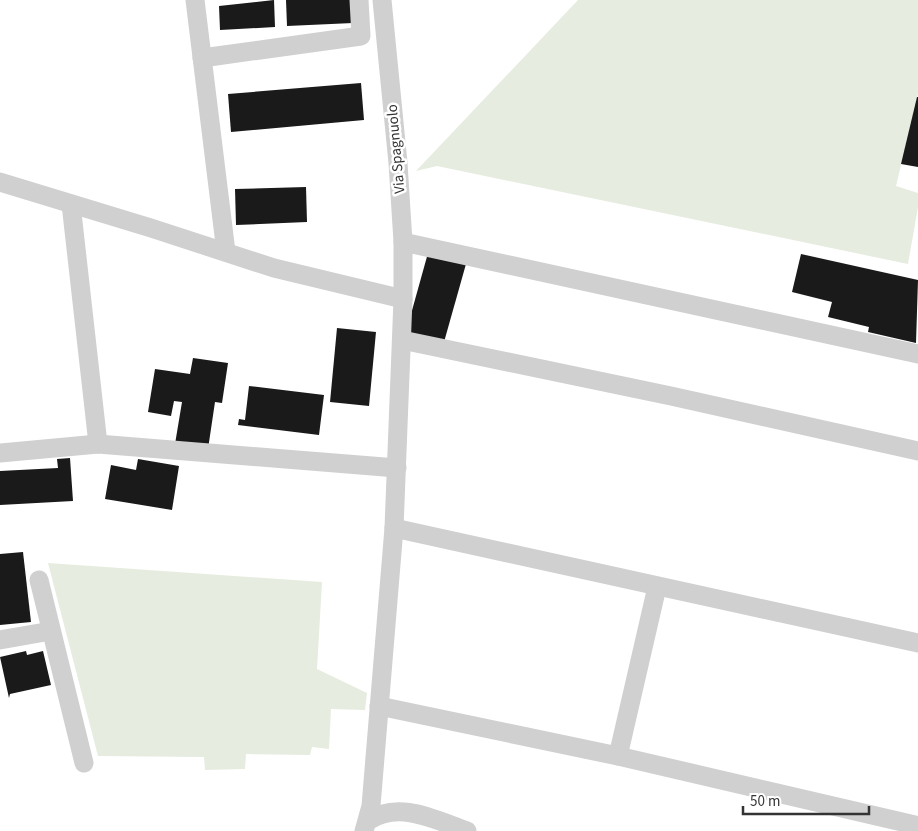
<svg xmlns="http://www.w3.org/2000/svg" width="918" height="831" font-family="'Source Sans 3',sans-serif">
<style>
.green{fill:#e6ecdf}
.building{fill:#1a1a1a}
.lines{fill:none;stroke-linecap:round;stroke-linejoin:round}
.street{stroke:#d0d0d0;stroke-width:19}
.labels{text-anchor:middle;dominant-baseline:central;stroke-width:5;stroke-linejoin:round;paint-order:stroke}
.street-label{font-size:15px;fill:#333;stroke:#fff}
</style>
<rect width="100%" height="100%" fill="#fff"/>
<g class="green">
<path d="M578,0H918V94L896,186L918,193V207L908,264L437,166L416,171Z"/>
<path d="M48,563L322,582L317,669L367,693L365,710L331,709L329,749L312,747L310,755L246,754L245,769L205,770L204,757L98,756Z"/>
</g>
<g class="building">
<path d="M274,0L275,27L220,30L219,6Z"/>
<path d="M286,0H352L353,23L287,26Z"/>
<path d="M361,83L364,120L231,132L228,94Z"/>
<path d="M917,97H918V167L901,164Z"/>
<path d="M306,187L307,222L236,225L235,189Z"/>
<path d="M428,253L466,264L444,342L406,332Z"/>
<path d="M801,254L918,280L916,343L868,332L869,327L828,317L832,302L792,292Z"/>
<path d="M337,328L376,332L369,406L330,402Z"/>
<path d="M193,358L228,363L222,403L215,402L208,449L175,444L182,402L174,401L171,416L148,412L155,369L190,374Z"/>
<path d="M249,386L324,395L319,435L238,425L239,419L245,420Z"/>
<path d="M70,458L73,501L0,505V471L58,468L57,459Z"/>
<path d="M138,459L179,466L172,510L105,499L111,465L136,470Z"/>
<path d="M23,552L31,622L0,625V554Z"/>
<path d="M26,651L27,655L43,651L51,685L10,694L9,698L0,657Z"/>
</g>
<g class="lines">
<g class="street">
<path d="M195,0L226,252"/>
<path d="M202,58L361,36L359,0"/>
<path d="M0,182L151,228L274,268L403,299"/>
<path d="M71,204L98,444"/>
<path d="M403,242L918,354"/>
<path d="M402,340L671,396L918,451"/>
<path d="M0,453L98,444L397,468"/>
<path d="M394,528L918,643"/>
<path d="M39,580L84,763"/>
<path d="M0,640L51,631"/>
<path d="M379,706L618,756L915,825"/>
<path d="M618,756L657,587"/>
<path d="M368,821C399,800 435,820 467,831"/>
<path d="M364,831L371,806L394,528L403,299V242L398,163L382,0"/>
</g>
</g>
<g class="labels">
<g class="street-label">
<text transform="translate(396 149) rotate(-95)">Via Spagnuolo</text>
</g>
</g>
<path d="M743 806v8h126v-8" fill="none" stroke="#333333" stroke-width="2.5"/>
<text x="750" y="806" font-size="15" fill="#333333" stroke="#ffffff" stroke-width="4" paint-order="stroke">50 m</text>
</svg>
